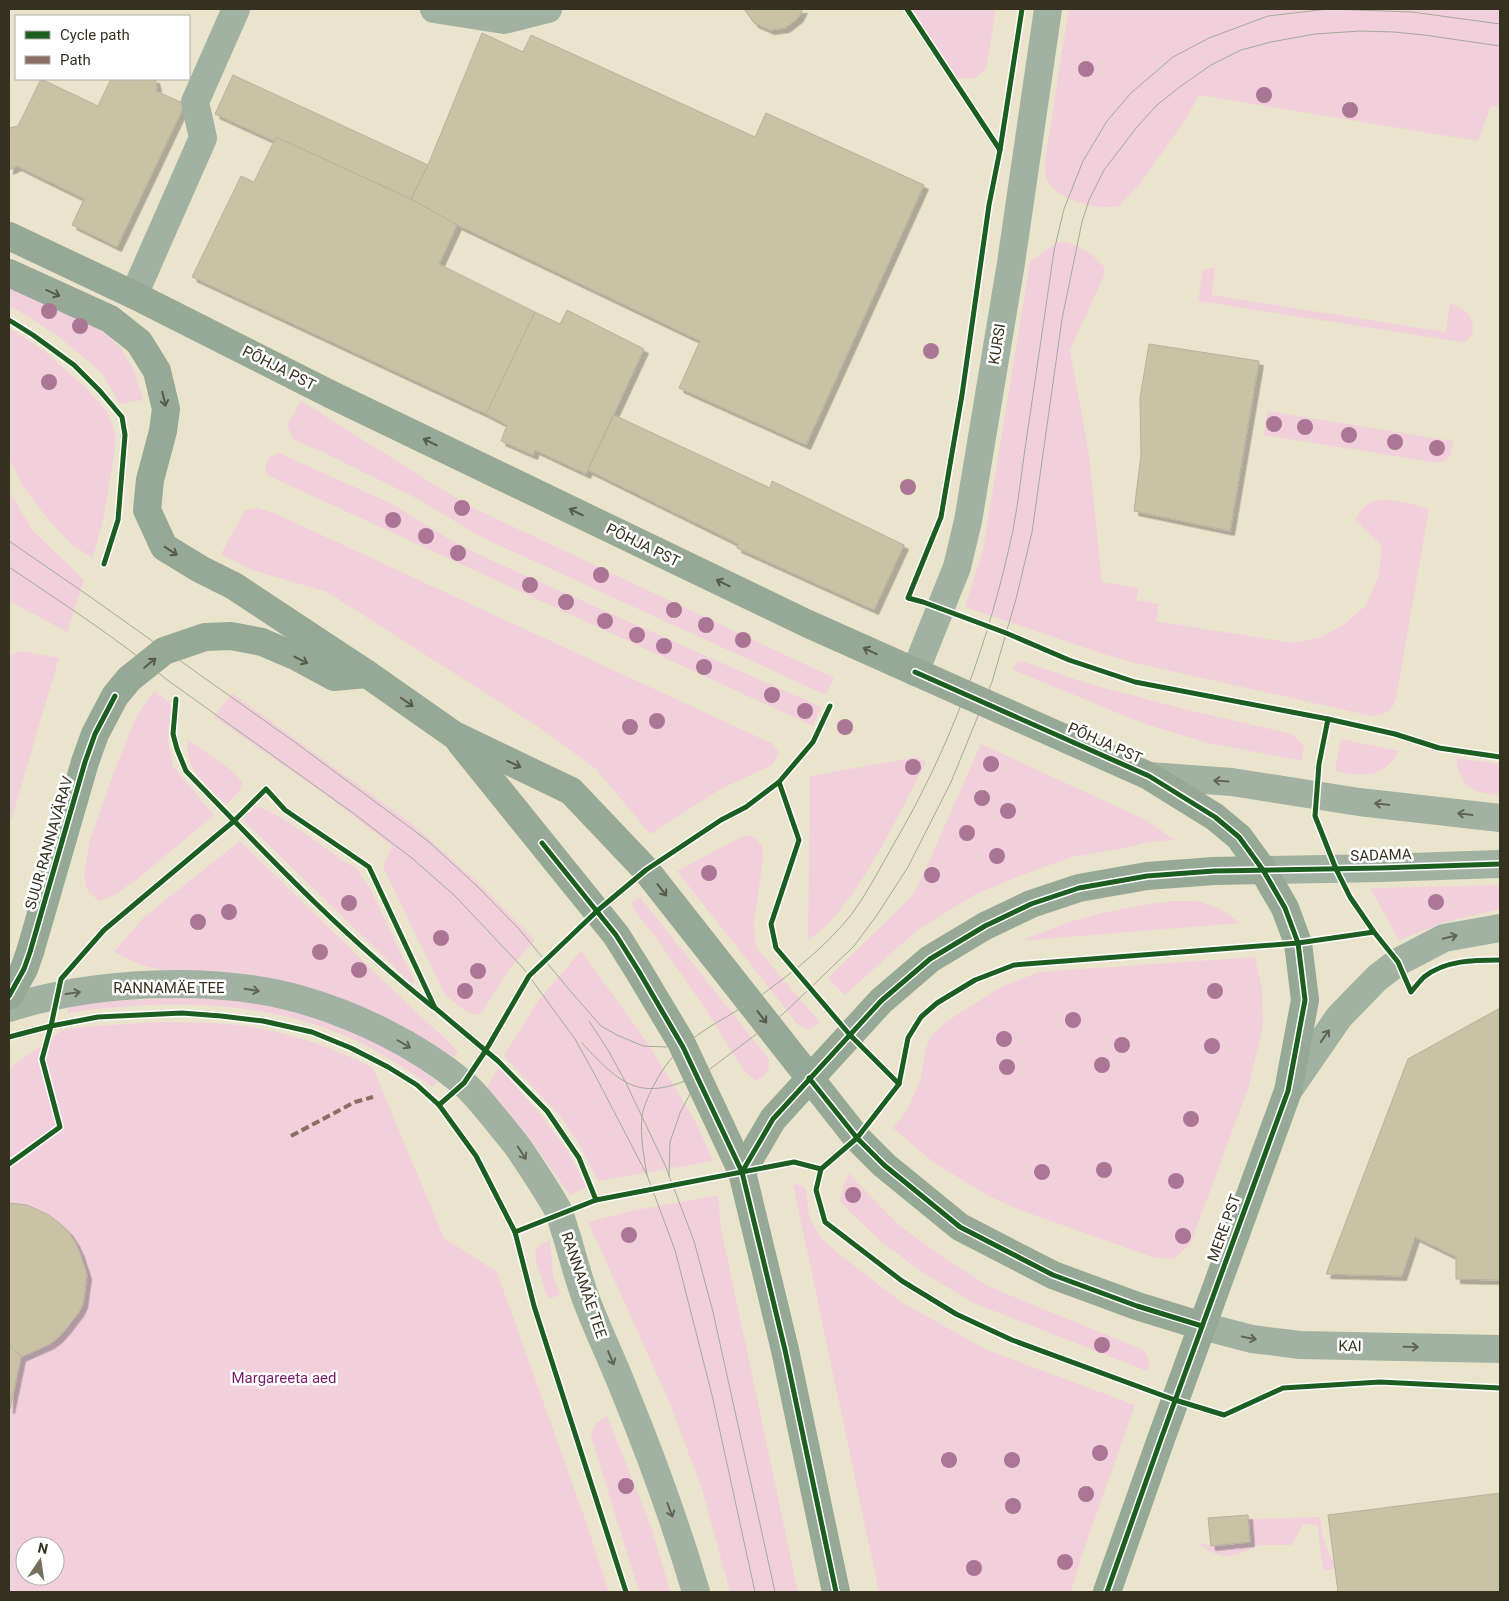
<svg xmlns="http://www.w3.org/2000/svg" width="1509" height="1601" font-family="Roboto,sans-serif">
<style>
.green{fill:#f1d0dc;fill-rule:evenodd}
.building{fill:#cac2a4;stroke:#b7b2a0;filter:url(#shadow)}
.lines{fill:none;stroke-linecap:round;stroke-linejoin:round}
.minor{stroke:#a1b2a2;stroke-width:28}
.major{stroke:#96a896;stroke-width:28}
.tram{stroke:#a4aa9b;stroke-width:1}
.quiet{stroke:#8d6e63;stroke-width:4;stroke-dasharray:8 4;stroke-linecap:butt}
.cycleway-casing{stroke:#fff;stroke-width:8}
.cycleway{stroke:#1b5e20;stroke-width:5}
.tree{fill:#ab7596}
.oneway{stroke:#575b49}
.oneway2{stroke:#606554}
.labels{text-anchor:middle;dominant-baseline:central;stroke-width:5;stroke-linejoin:round;paint-order:stroke}
.street-label{font-size:15px;fill:#353120;stroke:#fff}
.park-label{font-size:15px;fill:#781b6a;stroke:#fff}
</style>
<defs>
<filter id="shadow"><feDropShadow dx="4.5" dy="4.5" stdDeviation="0" flood-color="#0004"/></filter>
</defs>
<rect width="100%" height="100%" fill="#eae4cc"/>
<g class="green">
<path d="M912,9H996L986,69L975,78H957Z"/>
<path d="M1069,9H1500V107L1491,106L1478,141L1199,95L1186,119L1139,185L1119,206C1113,206 1106,208 1100,207C1084,206 1054,196 1047,180C1042,168 1048,143 1050,130C1056,90 1062,49 1069,9Z"/>
<path d="M1065,242C1082,246 1094,255 1105,268L1103,278L1070,350L1089,454L1102,582L1139,588L1136,600L1159,604L1156,621L1293,643L1321,637L1345,624L1366,605L1378,577L1382,546L1355,520C1357,516 1359,512 1362,509C1379,491 1409,504 1429,509L1396,699C1391,713 1386,714 1372,716L1135,663L1103,654L965,607L983,550L1030,262L1056,243Z"/>
<path d="M1215,267L1212,295L1446,332L1450,303C1457,306 1463,309 1468,314C1476,323 1475,341 1461,342L1198,301L1203,270Z"/>
<path d="M9,282L105,332L120,348L134,370L143,400L120,404L102,373L59,337L19,311L9,306Z"/>
<path d="M9,328L44,351L86,388L108,413L116,437L113,462L104,515L93,558L72,545L47,518L22,485L9,458Z"/>
<path d="M301,401L467,505L834,678L826,695L477,535L420,500L325,453L294,440L287,426Z"/>
<path d="M1267,411L1453,441L1451,455L1446,461L1438,463L1264,435Z"/>
<path d="M279,453L392,504L459,545L504,566L821,707L813,726L267,475L265,465L271,456Z"/>
<path d="M9,491L33,531L84,580L67,632L9,601Z"/>
<path d="M258,508L274,513L773,744L779,753L772,765L721,789L650,834L596,769L537,726L327,592L249,569L221,554L245,510Z"/>
<path d="M20,651L59,658L9,827V656Z"/>
<path d="M1021,661L1086,683L1180,708L1292,734L1304,746L1302,761L1208,743L1145,724L1013,670L1017,662Z"/>
<path d="M154,691L171,704L168,741L173,767L214,815L136,880L113,896L99,901L87,890L84,876L90,839L116,767L137,715Z"/>
<path d="M232,693L412,824L474,879L535,940L510,968L483,1011L478,1015L467,1012L445,995L383,867L392,846L323,793L214,717Z"/>
<path d="M187,739L234,772L242,782L241,789L226,805C213,791 192,775 188,755C187,750 188,744 187,739Z"/>
<path d="M1341,739L1399,751C1383,779 1363,777 1335,771Z"/>
<path d="M981,744L1146,820L1175,840L1149,842L1120,849L1072,857L1022,875L976,894L916,931L845,995L828,978L913,895L923,875Z"/>
<path d="M917,757L926,763C896,818 871,877 828,924C822,930 814,935 808,941L810,776Z"/>
<path d="M1456,758L1500,764V795C1472,793 1460,787 1456,758Z"/>
<path d="M256,807C274,808 327,850 345,862L356,868L370,888L414,981L412,984L242,819Z"/>
<path d="M745,835L755,837L762,846L763,860L754,924L756,947L820,1023L809,1029L799,1026L677,871Z"/>
<path d="M240,841L394,991L458,1051L454,1057C392,1018 331,988 259,976C222,969 182,976 145,966C135,963 124,957 114,952L144,917Z"/>
<path d="M1500,885V909L1445,922L1399,940L1370,888Z"/>
<path d="M640,897L768,1058L769,1070L764,1076L756,1081L744,1071L706,1010L659,942L635,911L631,903Z"/>
<path d="M1171,901H1197L1219,908L1240,923L1020,941C1043,932 1066,922 1090,916C1116,909 1144,905 1171,901Z"/>
<path d="M581,951L647,1042L697,1124L713,1161L598,1181L578,1142L560,1116L504,1056L538,1001Z"/>
<path d="M1255,957L1262,989L1263,1025L1249,1086L1190,1245L1173,1259L1155,1258L1020,1210L990,1197L933,1162L893,1128L909,1107L921,1078L925,1051L931,1036L946,1022L999,988L1038,972Z"/>
<path d="M186,997C209,999 232,999 255,1003C321,1014 384,1041 438,1082L432,1086C401,1066 371,1045 336,1032C251,999 157,1000 67,1013L69,1006L95,1002Z"/>
<path d="M155,1022C182,1022 208,1022 235,1025C282,1030 331,1046 373,1068L444,1238L497,1272L584,1516L609,1592H9V1413L21,1357C44,1349 55,1343 70,1324C75,1318 80,1312 83,1305C89,1290 88,1274 83,1260C71,1226 45,1205 9,1203V1074L11,1067L63,1030L83,1027ZM25,1546H55V1576H25Z"/>
<path d="M499,1066L542,1117L567,1150L587,1187L570,1195L525,1132L487,1087Z"/>
<path d="M848,1173L900,1226L943,1257L990,1287L1141,1349C1149,1355 1151,1362 1147,1371L976,1304L928,1276L881,1242L839,1201Z"/>
<path d="M793,1184L803,1186L806,1190L809,1216L820,1237L838,1253L901,1302L987,1350L1135,1405L1081,1558L1071,1592H879Z"/>
<path d="M718,1195L721,1228L798,1592H730L702,1489L668,1399L588,1222L631,1211Z"/>
<path d="M550,1240L553,1275L560,1295L548,1299L535,1257C535,1247 541,1244 550,1240Z"/>
<path d="M607,1416L652,1529L670,1592H639L591,1436L596,1423Z"/>
<path d="M1320,1517C1322,1536 1326,1552 1338,1568L1324,1571C1320,1556 1320,1540 1317,1525L1303,1524L1292,1545H1260L1236,1555L1223,1556L1208,1551L1196,1542L1211,1546L1250,1542L1248,1519Z"/>
</g>
<g class="building">
<path d="M744,9H803L798,18L785,28L770,30L754,23Z"/>
<path d="M482,33L523,52L531,35L755,137L766,113L924,185L806,445L679,388L700,341L457,225L411,199L428,165Z"/>
<path d="M233,75L428,165L411,199L276,137L274,141L215,114Z"/>
<path d="M41,79L98,106L111,79H123L127,80L128,79H155L157,87L156,91L185,104L117,247L72,225L84,199L17,166L9,170V128L18,126Z"/>
<path d="M276,137L411,199L457,225L439,264L535,312L486,414L192,277L241,176L254,182Z"/>
<path d="M567,310L644,349L586,474L535,450L533,455L501,441L507,425L486,414L535,312L560,324Z"/>
<path d="M1149,344L1259,361L1230,531L1134,511L1141,455L1140,398Z"/>
<path d="M614,415L770,488L772,481L904,545L874,610L737,548L738,544L588,470Z"/>
<path d="M1500,1008V1280L1456,1279V1257L1415,1237L1402,1276L1326,1274L1408,1059Z"/>
<path d="M9,1203L27,1205L49,1215L58,1222L68,1231L75,1242L80,1253L87,1275L83,1304L79,1312L66,1329L58,1338L50,1344L21,1357L9,1344Z"/>
<path d="M9,1344L21,1357L10,1409H9Z"/>
<path d="M1500,1493V1592H1338L1328,1515Z"/>
<path d="M1248,1515L1250,1542L1211,1546L1208,1518Z"/>
</g>
<g class="lines">
<g class="minor">
<path d="M434,9L504,20L548,9"/>
<path d="M134,295L203,138L195,102L236,9"/>
<path d="M915,672L957,567L968,521L1011,263L1048,9"/>
<path d="M1149,776L1232,782L1359,802L1500,818"/>
<path d="M1263,870L1380,868L1500,864"/>
<path d="M9,1008C94,981 213,975 299,999C356,1015 417,1045 462,1082C475,1093 486,1108 497,1121C505,1131 513,1140 520,1150C532,1168 549,1193 559,1212C562,1220 564,1229 567,1237C574,1261 580,1285 589,1307C600,1335 613,1362 624,1390C651,1456 676,1524 696,1592"/>
<path d="M1288,1091L1339,1017L1377,978L1398,962L1444,938L1500,928"/>
<path d="M1202,1326L1252,1339L1300,1345L1500,1349"/>
</g>
<g class="major">
<path d="M9,236L134,295L332,395L806,623L1149,776L1215,817L1239,837L1263,870L1285,908L1298,943L1305,1000L1288,1091L1161,1439L1107,1592"/>
<path d="M9,273L110,319L139,342L157,371L166,409L163,431L150,480L147,510L164,547L200,569L234,586L367,674L454,735L571,791L646,870L857,1138L884,1165L960,1227L1053,1275L1137,1306L1202,1326"/>
<path d="M460,742L616,935L638,970L681,1042L742,1172L785,1350L836,1592"/>
<path d="M9,996L24,969L30,952L85,762L95,734L115,696L129,679L164,651L205,637L231,636L262,642L297,657L334,677L367,674"/>
<path d="M742,1172L773,1119L881,1001L930,959L985,926L1031,904L1079,888L1147,876L1214,871L1263,870"/>
</g>
<g class="tram">
<path d="M9,541L89,596L296,743L428,841L478,887L519,929L572,993L601,1026L617,1035L643,1046L666,1047L688,1039"/>
<path d="M9,567C62,603 117,638 166,679L353,813L413,859L455,896L523,968L575,1039L595,1075L647,1175L675,1250L712,1395L755,1592"/>
<path d="M589,1021L608,1050L626,1083L665,1165L694,1241L713,1312L775,1592"/>
<path d="M582,1043C626,1091 644,1102 705,1072"/>
<path d="M647,1175C644,1157 640,1136 642,1117C643,1107 648,1097 653,1087C678,1035 721,1024 764,993C796,970 827,945 851,915C868,892 881,866 895,842C951,746 990,639 1013,530C1019,499 1022,467 1027,435C1036,374 1045,313 1054,251L1064,209L1083,161L1107,121L1131,93L1173,57L1209,38L1268,16L1328,9L1412,12L1500,24"/>
<path d="M669,1176L670,1142L680,1113L693,1088L710,1069L783,1014L854,946L877,915L908,867L951,782L992,682L1016,599L1032,532L1062,319L1082,222L1089,200L1104,170L1137,127L1157,105L1181,86L1211,65L1241,50L1271,42L1315,34L1361,31L1394,32L1424,35L1500,46"/>
</g>
<path class="quiet" d="M291,1136L355,1102L373,1097"/>
<defs>
<g id="cycleway">
<path d="M907,9L1000,150"/>
<path d="M1022,9L1000,150L989,205L962,395L941,517L908,598L923,602L1006,633L1069,660L1135,682L1328,719L1395,734L1439,748L1500,757"/>
<path d="M9,320L33,335L74,365L100,391L122,417L125,435L118,520L104,564"/>
<path d="M915,672L1149,776L1215,817L1239,837L1263,870L1285,908L1298,943L1305,1000L1288,1091L1161,1439L1107,1592"/>
<path d="M176,699L173,734L177,749L186,771C266,854 342,935 433,1007"/>
<path d="M1328,719L1319,764L1315,816L1336,869L1350,897L1374,932L1398,962L1411,992C1415,987 1420,981 1424,977C1445,960 1475,960 1500,960"/>
<path d="M779,782L799,840L771,924L776,948L850,1035L899,1084"/>
<path d="M542,843L616,935L638,970L683,1047L742,1172L785,1350L836,1592"/>
<path d="M1374,932L1298,943L1014,965L975,980L937,1003L921,1017L908,1038L899,1084L857,1138L821,1169L816,1190L825,1222L902,1281L956,1314L1012,1340L1175,1400L1224,1415L1283,1388L1380,1382L1500,1388"/>
<path d="M9,996L24,969L30,952L85,762L95,734L115,696"/>
<path d="M9,1037L51,1026L98,1017L182,1013L221,1016L263,1021L312,1032L351,1048L388,1067L417,1085L439,1105L476,1156L515,1232L534,1306L626,1592"/>
<path d="M809,1078L857,1138L884,1165L960,1227L1053,1275L1137,1306L1202,1326"/>
<path d="M439,1105L464,1083L486,1050L529,976L597,911L646,870L721,820L746,807L779,782L813,742L830,706"/>
<path d="M9,1164L60,1127L42,1059L51,1026L61,979L104,930L234,821L266,789L285,810L369,867L435,1008L498,1061L547,1111L579,1158L596,1200"/>
<path d="M742,1172L773,1119L881,1001L930,959L985,926L1031,904L1079,888L1147,876L1214,871L1380,868L1500,864"/>
<path d="M515,1232L596,1200L794,1162L821,1169"/>
</g>
</defs>
<use href="#cycleway" class="cycleway-casing"/>
<use href="#cycleway" class="cycleway"/>
</g>
<g class="tree">
<circle cx="1086" cy="69" r="8"/>
<circle cx="1264" cy="95" r="8"/>
<circle cx="1350" cy="110" r="8"/>
<circle cx="49" cy="311" r="8"/>
<circle cx="80" cy="326" r="8"/>
<circle cx="931" cy="351" r="8"/>
<circle cx="49" cy="382" r="8"/>
<circle cx="1274" cy="424" r="8"/>
<circle cx="1305" cy="427" r="8"/>
<circle cx="1349" cy="435" r="8"/>
<circle cx="1395" cy="442" r="8"/>
<circle cx="1437" cy="448" r="8"/>
<circle cx="908" cy="487" r="8"/>
<circle cx="462" cy="508" r="8"/>
<circle cx="393" cy="520" r="8"/>
<circle cx="426" cy="536" r="8"/>
<circle cx="458" cy="553" r="8"/>
<circle cx="601" cy="575" r="8"/>
<circle cx="530" cy="585" r="8"/>
<circle cx="566" cy="602" r="8"/>
<circle cx="674" cy="610" r="8"/>
<circle cx="605" cy="621" r="8"/>
<circle cx="706" cy="625" r="8"/>
<circle cx="637" cy="635" r="8"/>
<circle cx="743" cy="640" r="8"/>
<circle cx="664" cy="646" r="8"/>
<circle cx="704" cy="667" r="8"/>
<circle cx="772" cy="695" r="8"/>
<circle cx="805" cy="711" r="8"/>
<circle cx="657" cy="721" r="8"/>
<circle cx="630" cy="727" r="8"/>
<circle cx="845" cy="727" r="8"/>
<circle cx="991" cy="764" r="8"/>
<circle cx="913" cy="767" r="8"/>
<circle cx="982" cy="798" r="8"/>
<circle cx="1008" cy="811" r="8"/>
<circle cx="967" cy="833" r="8"/>
<circle cx="997" cy="856" r="8"/>
<circle cx="709" cy="873" r="8"/>
<circle cx="932" cy="875" r="8"/>
<circle cx="1436" cy="902" r="8"/>
<circle cx="349" cy="903" r="8"/>
<circle cx="229" cy="912" r="8"/>
<circle cx="198" cy="922" r="8"/>
<circle cx="441" cy="938" r="8"/>
<circle cx="320" cy="952" r="8"/>
<circle cx="359" cy="970" r="8"/>
<circle cx="478" cy="971" r="8"/>
<circle cx="465" cy="991" r="8"/>
<circle cx="1215" cy="991" r="8"/>
<circle cx="1073" cy="1020" r="8"/>
<circle cx="1004" cy="1039" r="8"/>
<circle cx="1122" cy="1045" r="8"/>
<circle cx="1212" cy="1046" r="8"/>
<circle cx="1102" cy="1065" r="8"/>
<circle cx="1007" cy="1067" r="8"/>
<circle cx="1191" cy="1119" r="8"/>
<circle cx="1104" cy="1170" r="8"/>
<circle cx="1042" cy="1172" r="8"/>
<circle cx="1176" cy="1181" r="8"/>
<circle cx="853" cy="1195" r="8"/>
<circle cx="629" cy="1235" r="8"/>
<circle cx="1183" cy="1236" r="8"/>
<circle cx="1102" cy="1345" r="8"/>
<circle cx="1100" cy="1453" r="8"/>
<circle cx="949" cy="1460" r="8"/>
<circle cx="1012" cy="1460" r="8"/>
<circle cx="626" cy="1486" r="8"/>
<circle cx="1086" cy="1494" r="8"/>
<circle cx="1013" cy="1506" r="8"/>
<circle cx="1065" cy="1562" r="8"/>
<circle cx="974" cy="1568" r="8"/>
</g>
<defs><path id="oneway-shaft" d="M-6 0H5M1.5-3L5.5 0L1.5 3" fill="none" stroke-width="1.6" stroke-linecap="round" stroke-linejoin="round" transform="scale(1.25)"/></defs>
<g class="oneway">
<use href="#oneway-shaft" transform="translate(53 293) rotate(24)"/>
<use href="#oneway-shaft" transform="translate(164 399) rotate(77)"/>
<use href="#oneway-shaft" transform="translate(430 442) rotate(-154)"/>
<use href="#oneway-shaft" transform="translate(576 512) rotate(-154)"/>
<use href="#oneway-shaft" transform="translate(171 551) rotate(33)"/>
<use href="#oneway-shaft" transform="translate(723 583) rotate(-154)"/>
<use href="#oneway-shaft" transform="translate(870 651) rotate(-155)"/>
<use href="#oneway-shaft" transform="translate(301 660) rotate(27)"/>
<use href="#oneway-shaft" transform="translate(150 663) rotate(-39)"/>
<use href="#oneway-shaft" transform="translate(407 702) rotate(35)"/>
<use href="#oneway-shaft" transform="translate(514 764) rotate(25)"/>
<use href="#oneway-shaft" transform="translate(662 890) rotate(52)"/>
<use href="#oneway-shaft" transform="translate(762 1017) rotate(52)"/>
</g>
<g class="oneway2">
<use href="#oneway-shaft" transform="translate(1221 781) rotate(-176)"/>
<use href="#oneway-shaft" transform="translate(1382 804) rotate(-173)"/>
<use href="#oneway-shaft" transform="translate(1465 814) rotate(-173)"/>
<use href="#oneway-shaft" transform="translate(1450 937) rotate(-13)"/>
<use href="#oneway-shaft" transform="translate(252 990) rotate(9)"/>
<use href="#oneway-shaft" transform="translate(73 993) rotate(-8)"/>
<use href="#oneway-shaft" transform="translate(1325 1036) rotate(-55)"/>
<use href="#oneway-shaft" transform="translate(404 1044) rotate(30)"/>
<use href="#oneway-shaft" transform="translate(522 1153) rotate(57)"/>
<use href="#oneway-shaft" transform="translate(1249 1338) rotate(12)"/>
<use href="#oneway-shaft" transform="translate(1411 1347) rotate(1)"/>
<use href="#oneway-shaft" transform="translate(611 1358) rotate(67)"/>
<use href="#oneway-shaft" transform="translate(670 1510) rotate(69)"/>
</g>
<g class="labels">
<g class="street-label">
<text transform="translate(997 344) rotate(-81)">KURSI</text>
<text transform="translate(279 368) rotate(27)">PÕHJA PST</text>
<text transform="translate(643 545) rotate(26)">PÕHJA PST</text>
<text transform="translate(1105 743) rotate(24)">PÕHJA PST</text>
<text transform="translate(49 843) rotate(-74)">SUUR RANNAVÄRAV</text>
<text transform="translate(1381 855) rotate(-2)">SADAMA</text>
<text x="169" y="988">RANNAMÄE TEE</text>
<text transform="translate(1224 1228) rotate(-70)">MERE PST</text>
<text transform="translate(584 1285) rotate(71)">RANNAMÄE TEE</text>
<text transform="translate(1350 1346) rotate(1)">KAI</text>
</g>
<g class="park-label">
<text x="284" y="1378">Margareeta aed</text>
</g>
</g>
<rect width="1509" height="1601" fill="none" stroke="#353120" stroke-width="20"/>
<rect x="15" y="15" width="175" height="65" fill="#ffffff" stroke="#aeada6"/>
<rect x="25" y="31" width="25" height="8" fill="#1b5e20" stroke="#aeada6"/>
<text x="60" y="40" font-size="15" fill="#353120">Cycle path</text>
<rect x="25" y="56" width="25" height="8" fill="#8d6e63" stroke="#aeada6"/>
<text x="60" y="65" font-size="15" fill="#353120">Path</text>
<g transform="translate(40 1561) rotate(13)"><circle r="24" fill="#ffffff" stroke="#aeada6"/>
<path d="M0-4L9 19L0 12L-9 19Z" fill="#74705c"/>
<text y="-8" font-size="14" font-weight="bold" text-anchor="middle" fill="#353120">N</text>
</g>
</svg>
